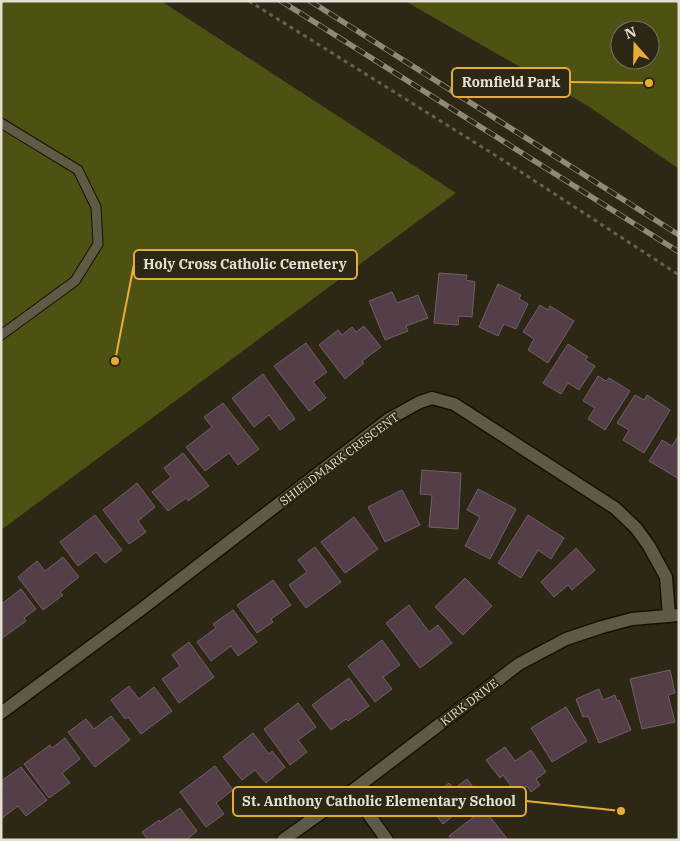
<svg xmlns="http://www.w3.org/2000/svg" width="680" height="841" font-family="'IBM Plex Serif',serif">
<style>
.green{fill:#4d5111;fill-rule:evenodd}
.building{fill:#543f49;stroke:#735e67}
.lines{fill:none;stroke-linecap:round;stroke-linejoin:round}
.service-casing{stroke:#151102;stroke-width:11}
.minor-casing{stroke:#151102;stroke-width:15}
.path{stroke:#656151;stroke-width:3;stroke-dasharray:4 4;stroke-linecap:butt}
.service{stroke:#5f5a46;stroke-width:9}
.minor{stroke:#5f5a46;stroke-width:12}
.rail-casing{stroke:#8d897b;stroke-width:5.5}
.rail{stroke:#2d2816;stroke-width:4;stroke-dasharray:11;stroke-linecap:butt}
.labels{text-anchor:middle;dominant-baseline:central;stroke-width:4;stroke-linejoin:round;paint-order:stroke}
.street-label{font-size:12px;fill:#e2dfd3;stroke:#2d2816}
.leader{fill:none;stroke:#e7ac36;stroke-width:2}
.callout-dot{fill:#e7ac36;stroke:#2d2816;stroke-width:2}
.callout{fill:#2d2816;stroke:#e7ac36;stroke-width:2}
.callout-label{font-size:14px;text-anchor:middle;font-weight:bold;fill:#e2dfd3}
</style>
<rect width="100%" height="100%" fill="#2d2816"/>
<g class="green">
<path d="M1,1H161L456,193L1,530Z"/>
<path d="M405,1H679V169L588,106ZM620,30H650V60H620Z"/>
</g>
<g class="building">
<path d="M439,273L467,275L466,280L475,282L472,317L459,316L458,325L434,323Z"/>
<path d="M498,284L521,295L519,299L528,304L516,329L504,324L498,336L479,327Z"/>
<path d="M392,292L397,303L418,295L428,318L406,326L408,331L385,340L369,301Z"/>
<path d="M540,305L548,310L550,306L574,321L548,363L528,350L534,339L523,332Z"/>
<path d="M364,326L381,347L362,361L364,363L345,379L319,345L338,330L342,335L352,327L356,332Z"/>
<path d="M306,343L327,372L313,382L326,398L309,411L274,366Z"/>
<path d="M568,344L588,357L585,360L595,366L579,390L568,383L561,394L543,383Z"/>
<path d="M263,374L295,419L280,430L269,415L254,427L232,398Z"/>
<path d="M598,376L606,381L609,378L630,391L605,430L588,419L595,408L583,401Z"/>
<path d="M635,395L644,400L647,395L670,410L644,453L623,440L629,430L617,423Z"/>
<path d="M223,403L259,449L238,465L229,453L205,471L186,447L212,427L204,417Z"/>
<path d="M679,435V479L649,461L662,440L672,446Z"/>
<path d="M183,453L209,486L188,501L186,498L168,511L152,492L171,477L164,468Z"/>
<path d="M422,470L461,473L458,529L429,527L432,495L420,494Z"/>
<path d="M137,483L155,507L138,521L146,532L129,544L103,510Z"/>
<path d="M478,489L516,509L490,559L465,546L480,517L467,510Z"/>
<path d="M402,490L420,525L385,542L368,507Z"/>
<path d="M95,515L122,550L105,563L96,552L78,566L60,542Z"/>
<path d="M528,515L564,538L551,559L538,550L521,578L498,563Z"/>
<path d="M354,517L378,549L345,573L321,542Z"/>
<path d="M315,547L341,582L306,608L289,585L307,572L298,560Z"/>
<path d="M576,548L595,570L572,590L568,585L554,597L541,582Z"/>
<path d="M63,557L79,577L60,592L63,595L43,610L18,577L37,561L45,571Z"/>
<path d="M465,578L492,606L463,635L435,607Z"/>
<path d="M273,580L291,605L271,619L273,622L257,633L237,605Z"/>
<path d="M21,589L36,609L24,618L26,621L1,639V601L3,603Z"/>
<path d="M409,605L429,632L438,625L452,643L420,668L386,623Z"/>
<path d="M233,610L257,642L238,656L231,646L211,661L197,642L216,628L213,624Z"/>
<path d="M382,640L400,665L383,677L392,689L375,702L348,666Z"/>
<path d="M189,642L214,677L179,703L162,679L180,666L172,655Z"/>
<path d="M670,670L675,693L668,695L675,722L642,729L630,679Z"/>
<path d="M349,678L369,706L348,721L346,719L331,730L312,705Z"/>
<path d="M129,686L139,699L154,687L172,711L141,734L128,717L125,719L111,700Z"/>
<path d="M599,689L603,700L615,695L617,701L619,700L631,730L599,743L588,716L583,717L576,699Z"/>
<path d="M298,703L316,727L298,740L307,752L290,765L264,729Z"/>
<path d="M566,707L587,741L552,762L531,728Z"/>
<path d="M111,716L130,740L95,767L68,732L86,719L94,729Z"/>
<path d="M253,733L269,754L272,751L285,767L266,783L255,770L242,780L223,757Z"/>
<path d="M65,738L80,759L62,773L70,783L49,798L24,764L50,745L52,748Z"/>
<path d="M505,747L515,761L531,750L546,772L536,779L540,785L531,792L527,786L516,793L503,775L500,778L486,760Z"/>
<path d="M215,766L233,790L216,803L224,814L206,827L180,792Z"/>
<path d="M21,767L47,800L26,816L18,806L1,819V786L3,785L1,781Z"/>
<path d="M467,779L479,795L443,824L425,801L449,783L454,789Z"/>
<path d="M180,808L197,831L186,840H148L142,832L159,820L160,822Z"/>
<path d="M484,809L508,840H452L449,836Z"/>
</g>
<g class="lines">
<defs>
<path id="service" d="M1,123L78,170L96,207L98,244L75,281L1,335"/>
<g id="minor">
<path d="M1,713L139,611L389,419L420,402L432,398L454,404L615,508L636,528L649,546L666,577L669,616"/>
<path d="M352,791L387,840"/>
<path d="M283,840L352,791L519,664L566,639L602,627L632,619L679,615"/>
</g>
</defs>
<use href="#service" class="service-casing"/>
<use href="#minor" class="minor-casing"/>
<path class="path" d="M249,1L498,157L679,275"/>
<use href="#service" class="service"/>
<use href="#minor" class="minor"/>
<defs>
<g id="rail">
<path d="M281,1L679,252"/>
<path d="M310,1L679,235"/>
</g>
</defs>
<use href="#rail" class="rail-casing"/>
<use href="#rail" class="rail"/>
</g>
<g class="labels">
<g class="street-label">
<text transform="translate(339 459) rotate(-37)">SHIELDMARK CRESCENT</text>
<text transform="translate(469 702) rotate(-37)">KIRK DRIVE</text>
</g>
</g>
<path class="leader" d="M649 83L570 82M115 361L134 264M621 811L526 801"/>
<g class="callout-dot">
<circle cx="649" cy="83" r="5"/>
<circle cx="115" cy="361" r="5"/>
<circle cx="621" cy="811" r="5"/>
</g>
<g class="callout">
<rect x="452" y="68" width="118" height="29" rx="5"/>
<rect x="134" y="250" width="223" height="29" rx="5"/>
<rect x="233" y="787" width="293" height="29" rx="5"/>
</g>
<g class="callout-label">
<text x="511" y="87">Romfield Park</text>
<text x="245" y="269">Holy Cross Catholic Cemetery</text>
<text x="379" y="806">St. Anthony Catholic Elementary School</text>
</g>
<rect width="680" height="841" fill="none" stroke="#e2dfd3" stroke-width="5"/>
<g transform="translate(635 45) rotate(340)"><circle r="24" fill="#2d2816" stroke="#757162"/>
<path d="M0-4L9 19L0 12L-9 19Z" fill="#e7ac36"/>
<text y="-8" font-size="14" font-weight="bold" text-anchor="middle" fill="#e2dfd3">N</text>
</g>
</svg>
